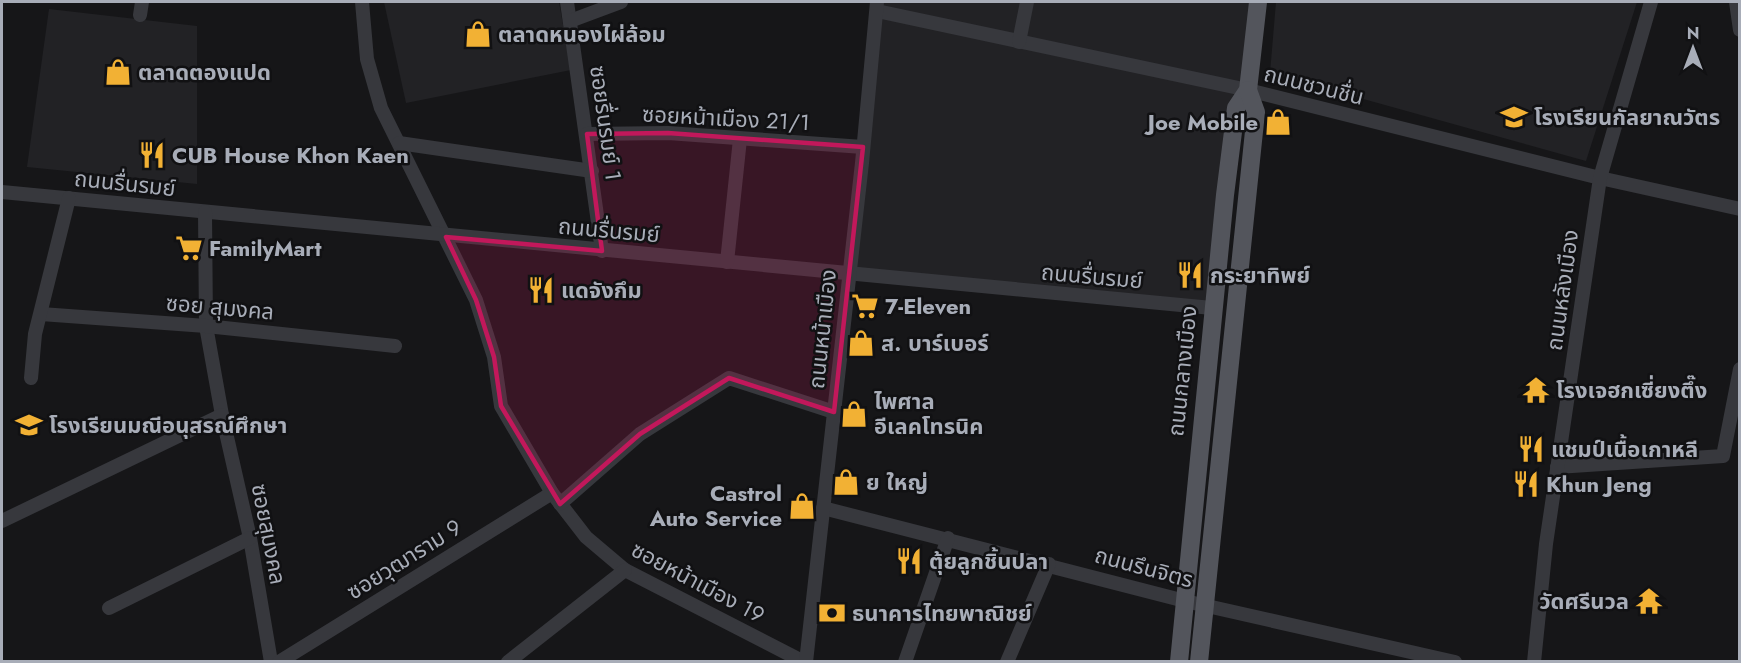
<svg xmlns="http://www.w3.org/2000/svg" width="1741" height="663" font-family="Jost,'Noto Sans Thai',sans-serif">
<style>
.built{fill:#222225}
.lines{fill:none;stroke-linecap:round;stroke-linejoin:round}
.minor{stroke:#37383d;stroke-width:14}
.major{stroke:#53555c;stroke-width:18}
.marked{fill:#c2185b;fill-opacity:0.2;stroke:#c2185b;stroke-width:4.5;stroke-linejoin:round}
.labels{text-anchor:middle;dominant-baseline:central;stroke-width:5;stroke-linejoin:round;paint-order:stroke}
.poi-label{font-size:22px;font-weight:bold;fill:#a8adb8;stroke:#111113;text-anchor:start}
.street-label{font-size:22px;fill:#a8adb8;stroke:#111113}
</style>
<rect width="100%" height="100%" fill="#161618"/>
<g class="built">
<path d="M384,2H559L571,70L406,103Z"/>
<path d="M877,2H1258L1241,84L1238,91L1205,304L850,275Z"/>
<path d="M1276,2H1637L1586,161L1270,73Z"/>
<path d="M49,9L197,26V184L27,167Z"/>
</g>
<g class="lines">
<g class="minor">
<path d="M362,2L367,59L381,108L476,300L494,357L501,406L552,493L586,537L625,570L804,662"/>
<path d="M567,2L602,251"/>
<path d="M1736,2L1740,30"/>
<path d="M877,11L1248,90L1600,178L1740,209"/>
<path d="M140,15L142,2"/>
<path d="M570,21L621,2"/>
<path d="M1019,42L1027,2"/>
<path d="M587,134L668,133L863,147"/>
<path d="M399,143L592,171"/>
<path d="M2,192L1212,308"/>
<path d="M205,212L206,326L222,415L250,538L271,662"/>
<path d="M727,262L740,139"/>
<path d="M41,314L206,326L395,346"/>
<path d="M31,378L35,334L69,198"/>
<path d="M1557,467L1723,456L1740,369"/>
<path d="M560,504L640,434L729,378L834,412"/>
<path d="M823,508L1185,601L1455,662"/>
<path d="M2,521L222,415"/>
<path d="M109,608L250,538"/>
<path d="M279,662L552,493"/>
<path d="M508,662L625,570"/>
<path d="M806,662L862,163L877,2"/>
<path d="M905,662L948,538"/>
<path d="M1007,662L1049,564"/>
<path d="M1534,662L1546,544L1600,178L1651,2"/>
</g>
<g class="major">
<path d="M1179,662L1225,195L1236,108L1248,90L1258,2"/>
<path d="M1199,662L1256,112L1248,90"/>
</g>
</g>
<path class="marked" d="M668,133L863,147L834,412L729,378L640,434L560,504L501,406L494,357L476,300L446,237L602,251L587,134Z"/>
<defs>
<symbol id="shop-bare" viewBox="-9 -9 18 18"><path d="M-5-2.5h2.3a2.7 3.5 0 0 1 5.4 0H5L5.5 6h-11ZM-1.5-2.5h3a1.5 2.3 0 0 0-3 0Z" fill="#f2b134" stroke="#111113" stroke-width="2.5" paint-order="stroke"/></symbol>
<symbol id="school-bare" viewBox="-9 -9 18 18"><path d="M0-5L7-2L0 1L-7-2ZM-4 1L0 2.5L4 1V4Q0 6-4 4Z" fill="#f2b134" stroke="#111113" stroke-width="2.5" paint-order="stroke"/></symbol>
<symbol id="restaurant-bare" viewBox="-9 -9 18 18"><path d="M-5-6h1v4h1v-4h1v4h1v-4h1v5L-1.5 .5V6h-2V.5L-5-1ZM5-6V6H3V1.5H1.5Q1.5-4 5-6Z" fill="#f2b134" stroke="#111113" stroke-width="2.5" paint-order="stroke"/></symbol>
<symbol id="supermarket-bare" viewBox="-9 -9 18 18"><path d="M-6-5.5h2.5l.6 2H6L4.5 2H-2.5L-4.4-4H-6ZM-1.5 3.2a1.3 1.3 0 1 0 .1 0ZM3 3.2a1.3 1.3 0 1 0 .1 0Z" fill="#f2b134" stroke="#111113" stroke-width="2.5" paint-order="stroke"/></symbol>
<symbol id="temple-bare" viewBox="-9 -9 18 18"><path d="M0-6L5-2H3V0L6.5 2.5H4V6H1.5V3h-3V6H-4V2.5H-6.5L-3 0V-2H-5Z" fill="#f2b134" stroke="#111113" stroke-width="2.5" paint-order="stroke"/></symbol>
<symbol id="bank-bare" viewBox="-9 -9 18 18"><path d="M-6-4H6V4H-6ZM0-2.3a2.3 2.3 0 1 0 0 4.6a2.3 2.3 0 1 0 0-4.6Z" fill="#f2b134" stroke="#111113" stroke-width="2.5" paint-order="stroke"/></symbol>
</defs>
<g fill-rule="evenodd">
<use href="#shop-bare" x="459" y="15" width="38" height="38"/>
<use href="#shop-bare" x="99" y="53" width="38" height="38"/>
<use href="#school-bare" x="1495" y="98" width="38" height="38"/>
<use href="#shop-bare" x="1259" y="103" width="38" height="38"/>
<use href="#restaurant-bare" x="133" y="136" width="38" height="38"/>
<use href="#supermarket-bare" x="170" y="229" width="38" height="38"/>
<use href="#restaurant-bare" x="1171" y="256" width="38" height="38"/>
<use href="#restaurant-bare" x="522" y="271" width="38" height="38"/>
<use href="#supermarket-bare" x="846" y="287" width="38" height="38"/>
<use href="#shop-bare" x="842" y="324" width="38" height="38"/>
<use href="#temple-bare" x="1517" y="371" width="38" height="38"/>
<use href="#shop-bare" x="835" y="395" width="38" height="38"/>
<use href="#school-bare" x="10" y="406" width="38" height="38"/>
<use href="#restaurant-bare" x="1512" y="430" width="38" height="38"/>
<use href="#shop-bare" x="827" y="463" width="38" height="38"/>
<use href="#restaurant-bare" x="1507" y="465" width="38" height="38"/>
<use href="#shop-bare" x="783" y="487" width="38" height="38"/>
<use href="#restaurant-bare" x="890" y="542" width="38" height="38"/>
<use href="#temple-bare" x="1630" y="582" width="38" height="38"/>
<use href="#bank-bare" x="813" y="594" width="38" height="38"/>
</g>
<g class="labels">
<g class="poi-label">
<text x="498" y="34">ตลาดหนองไผ่ล้อม</text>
<text x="138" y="72">ตลาดตองแปด</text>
<text x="1534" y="117">โรงเรียนกัลยาณวัตร</text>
<text x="1258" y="122" text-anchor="end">Joe Mobile</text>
<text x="172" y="155">CUB House Khon Kaen</text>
<text x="209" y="248">FamilyMart</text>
<text x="1210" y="275">กระยาทิพย์</text>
<text x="561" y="290">แดจังกึม</text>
<text x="885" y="306">7-Eleven</text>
<text x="881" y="343">ส. บาร์เบอร์</text>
<text x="1556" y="390">โรงเจฮกเซี่ยงตึ๊ง</text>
<text x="874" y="401">ไพศาล<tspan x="874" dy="25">อีเลคโทรนิค</tspan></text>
<text x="49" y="425">โรงเรียนมณีอนุสรณ์ศึกษา</text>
<text x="1551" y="449">แชมป์เนื้อเกาหลี</text>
<text x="866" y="482">ย ใหญ่</text>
<text x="1546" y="484">Khun Jeng</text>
<text x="782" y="493" text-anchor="end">Castrol<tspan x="782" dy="25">Auto Service</tspan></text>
<text x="929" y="561">ตุ้ยลูกชิ้นปลา</text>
<text x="1629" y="601" text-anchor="end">วัดศรีนวล</text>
<text x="852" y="613">ธนาคารไทยพาณิชย์</text>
</g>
<g class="street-label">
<text transform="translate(1314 85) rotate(14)">ถนนชวนชื่น</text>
<text transform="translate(726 118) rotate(3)">ซอยหน้าเมือง 21/1</text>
<text transform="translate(606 123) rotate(82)">ซอยรื่นรมย์ 1</text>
<text transform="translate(125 183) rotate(6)">ถนนรื่นรมย์</text>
<text transform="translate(609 230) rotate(5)">ถนนรื่นรมย์</text>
<text transform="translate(1092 276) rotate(5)">ถนนรื่นรมย์</text>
<text transform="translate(1562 290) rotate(-82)">ถนนหลังเมือง</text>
<text transform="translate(220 307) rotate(5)">ซอย สุมงคล</text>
<text transform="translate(822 329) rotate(-84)">ถนนหน้าเมือง</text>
<text transform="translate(1182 371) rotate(-84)">ถนนกลางเมือง</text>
<text transform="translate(269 534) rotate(79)">ซอยสุมงคล</text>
<text transform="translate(404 559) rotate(-32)">ซอยวุฒาราม 9</text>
<text transform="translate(1144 567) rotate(15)">ถนนรึนจิตร</text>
<text transform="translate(698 582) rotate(28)">ซอยหน้าเมือง 19</text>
</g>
</g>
<rect width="1741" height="663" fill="none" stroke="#a8adb8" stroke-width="6"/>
<g transform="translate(1693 48)" stroke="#111113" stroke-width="4.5" paint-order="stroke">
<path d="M0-4.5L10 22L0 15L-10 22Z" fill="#a8adb8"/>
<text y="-9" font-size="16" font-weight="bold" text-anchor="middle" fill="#a8adb8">N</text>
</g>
</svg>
